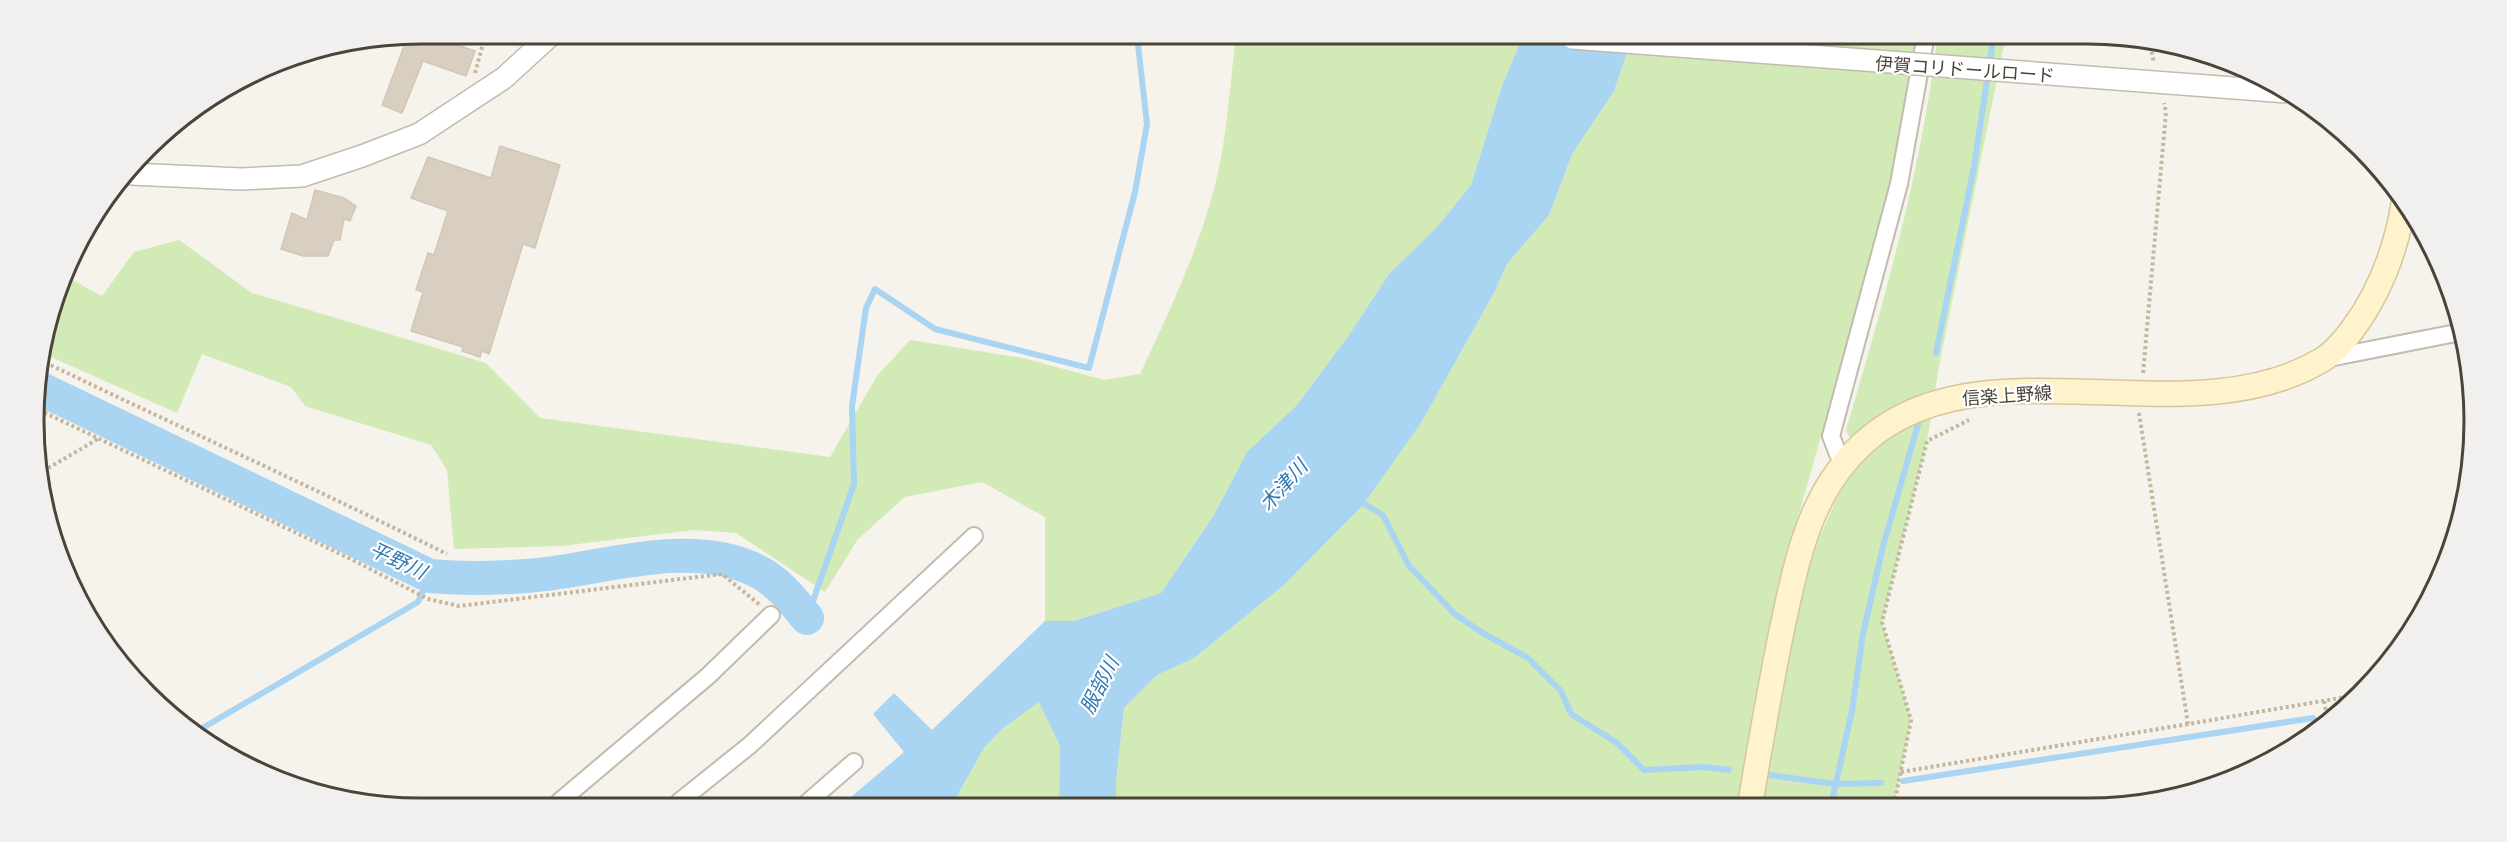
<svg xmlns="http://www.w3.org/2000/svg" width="2507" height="842" font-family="Manrope,'Noto Sans JP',sans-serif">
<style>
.green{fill:#d2eab5}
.water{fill:#a9d4f2}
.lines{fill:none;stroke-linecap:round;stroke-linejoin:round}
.stream{stroke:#a9d4f2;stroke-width:6}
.river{stroke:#a9d4f2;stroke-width:34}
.building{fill:#d8cfc1;stroke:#d3c7b4;stroke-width:1.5}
.minor-casing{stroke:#c2bbae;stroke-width:20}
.tertiary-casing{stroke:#c2bbae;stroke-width:24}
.secondary-casing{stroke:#d6c79b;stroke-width:27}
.path{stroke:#c4b79f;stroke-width:4;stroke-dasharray:3 3;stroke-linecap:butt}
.minor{stroke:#fff;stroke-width:16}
.tertiary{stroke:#fff;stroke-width:21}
.secondary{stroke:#fff3cd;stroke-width:24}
.tertiary-bridge-casing{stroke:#c2bbae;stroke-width:24;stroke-linecap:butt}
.tertiary-bridge{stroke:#fff;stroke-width:21}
.labels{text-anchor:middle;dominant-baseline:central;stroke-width:4.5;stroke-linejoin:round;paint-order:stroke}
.street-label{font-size:18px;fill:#4b4439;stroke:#fff}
.water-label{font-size:20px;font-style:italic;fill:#2e7ab2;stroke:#fff}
.rim{fill:none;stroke:#4b4439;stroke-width:3}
</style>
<rect width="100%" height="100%" fill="#f6f3ec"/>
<g class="green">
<path d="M1236,37L1522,38L1502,86L1471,185L1437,227L1389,274L1349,335L1297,405L1247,452L1214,515L1161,593L1074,621H1045V517L982,482L905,497L858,539L825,592L736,533L694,530L561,546L454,549L447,470L431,445L305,406L291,387L202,354L177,413L42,353L65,276L102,296L134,252L179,240L252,293L486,363L540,418L830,457L877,376L910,340L1023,358L1104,380L1140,374C1173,304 1211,224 1223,146C1229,110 1231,73 1236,37Z"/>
<path d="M1632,38L1915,39L1906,111L1878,235L1793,535L1740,805L1116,803V782L1124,708L1157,675L1194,658L1284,585L1363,505L1421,423L1494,293L1507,264L1549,215L1572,154L1614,91Z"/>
<path d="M1937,40H2005L1939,366L1927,441L1882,622L1911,720L1894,805H1758L1779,687L1808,562L1840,492L1861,461L1846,430C1884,302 1921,172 1937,40Z"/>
<path d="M1039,701L1060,746L1059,803H953L984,748L1003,728Z"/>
</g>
<path class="water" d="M1522,38H1632L1614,91L1572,154L1549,215L1507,264L1494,293L1421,423L1363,505L1284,585L1194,658L1157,675L1124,708L1116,782V803H1059L1060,746L1039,702L1003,728L984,748L953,803H844L904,752L873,714L894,693L932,730L1045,621H1074L1161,593L1214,515L1247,452L1297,405L1349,335L1389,274L1437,227L1471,185L1502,86Z"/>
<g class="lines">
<g class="stream">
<path d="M1936,353L1974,167L1993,40"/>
<path d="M1359,501L1383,515L1409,566L1455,614L1481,632L1528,658L1561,691L1571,714L1617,743L1644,770L1703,767L1729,770"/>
<path d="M807,618L854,484L852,406L866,308L875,289L935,329L1089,368L1135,192L1147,124L1137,36"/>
<path d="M2343,711L2344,710"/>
<path d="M194,733L418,602L430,576"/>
<path d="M1769,775L1835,784L1881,783"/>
<path d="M1903,781L2313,718"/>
<path d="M1831,805L1852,711L1863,634L1883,546L1919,421"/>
</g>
<path class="river" d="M37,387L430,576C472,580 513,578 554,573C616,564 698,540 757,571C778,581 793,601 807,618"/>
</g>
<g class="building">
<path d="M422,33L475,51L466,76L423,61L402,113L382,105L408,36Z"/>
<path d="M500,146L560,165L535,248L523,244L489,354L482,351L480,357L462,351L463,347L411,331L423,292L416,290L428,253L434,255L448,211L411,198L428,157L491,178Z"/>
<path d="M315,190L344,198L356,206L350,221L344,219L340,240H334L328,256H303L281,249L292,213L307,220Z"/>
</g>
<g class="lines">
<defs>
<g id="minor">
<path d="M2324,359L2461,332"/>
<path d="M1847,462L1838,454L1831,436L1899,184L1925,40"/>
<path d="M559,802L708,676L771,615"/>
<path d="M679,802L750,745L974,536"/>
<path d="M807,803L854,762"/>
</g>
<path id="tertiary" d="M131,174L241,179L302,176L362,156L419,134L504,78L552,34"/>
<path id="secondary" d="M1750,805C1760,746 1770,687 1782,629C1793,578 1803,524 1832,480C1941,314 2173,449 2322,360C2342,348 2363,316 2374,295C2389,266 2399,234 2404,201"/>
</defs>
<use href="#minor" class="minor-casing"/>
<use href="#tertiary" class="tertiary-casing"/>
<use href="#secondary" class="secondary-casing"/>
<g class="path">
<path d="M2149,40L2154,63"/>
<path d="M475,73L486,33"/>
<path d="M40,360C175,425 312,487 447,554"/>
<path d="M2143,373L2166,112L2164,103"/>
<path d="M39,410L353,560L428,599L459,606L722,574L760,605"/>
<path d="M2139,413L2188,724L2357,695"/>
<path d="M43,471L98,439"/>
<path d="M2324,701L2328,722"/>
<path d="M1901,772L2188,724"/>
<path d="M1894,805L1911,720L1882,622L1927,441L1969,420"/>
</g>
<use href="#minor" class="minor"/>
<use href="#tertiary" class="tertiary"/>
<use href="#secondary" class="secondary"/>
<defs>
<path id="tertiary-bridge" d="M1572,38L2287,92"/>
</defs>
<use href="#tertiary-bridge" class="tertiary-bridge-casing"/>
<use href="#tertiary-bridge" class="tertiary-bridge"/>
</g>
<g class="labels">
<g class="street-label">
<text transform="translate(1965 69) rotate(4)">伊賀コリドールロード</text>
<text transform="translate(2007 395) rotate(-4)">信楽上野線</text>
</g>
<g class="water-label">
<text transform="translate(1283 485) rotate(-48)">木津川</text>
<text transform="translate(398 560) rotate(25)">平野川</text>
<text transform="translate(1099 685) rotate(-63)">服部川</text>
</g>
</g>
<path d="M0 0H2507V842H0ZM421 44H2087A377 377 0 0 1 2464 421V421A377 377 0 0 1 2087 798H421A377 377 0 0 1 44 421V421A377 377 0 0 1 421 44Z" fill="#f1f0ef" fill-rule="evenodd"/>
<path class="rim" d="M421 44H2087A377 377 0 0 1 2464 421V421A377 377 0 0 1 2087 798H421A377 377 0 0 1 44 421V421A377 377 0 0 1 421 44Z"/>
</svg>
